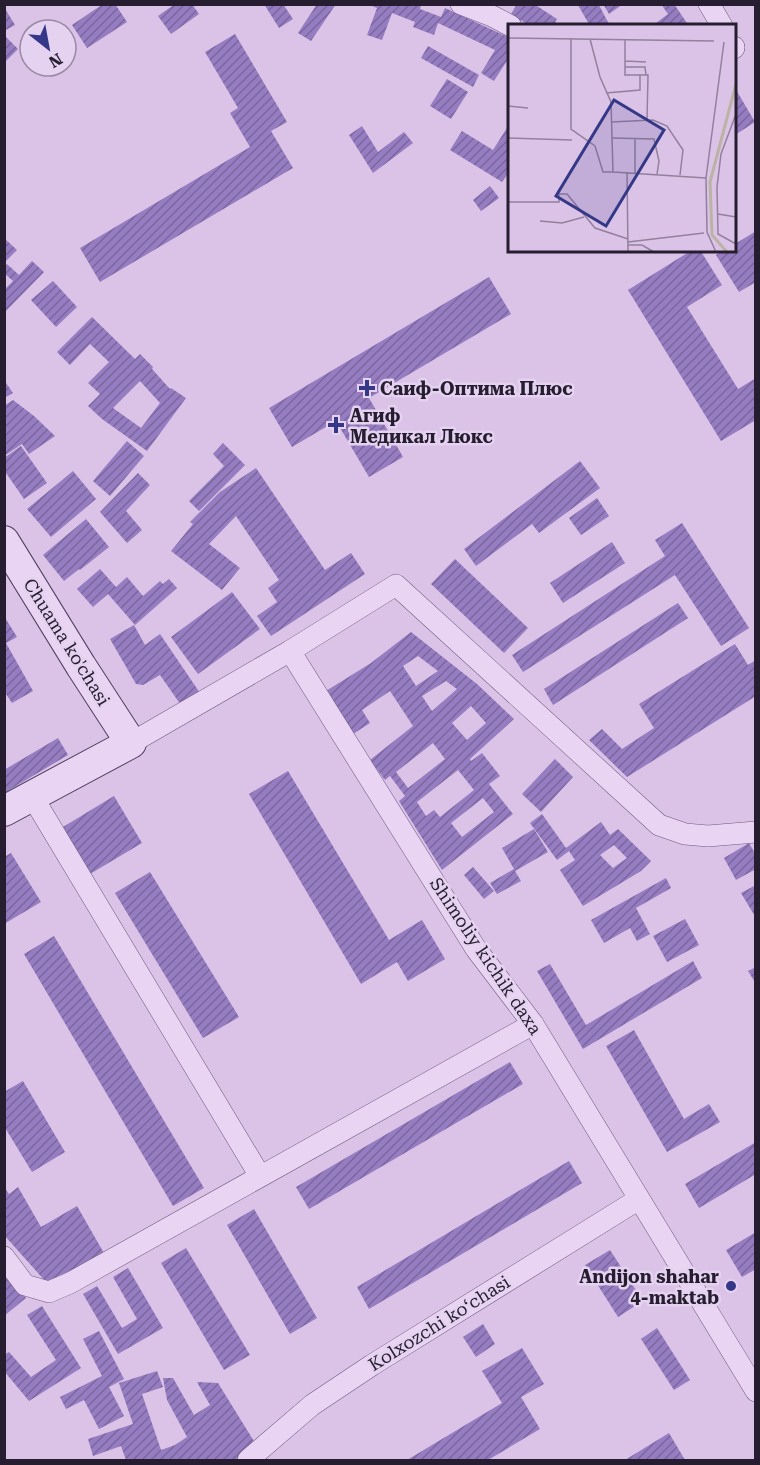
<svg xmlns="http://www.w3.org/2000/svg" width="760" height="1465" font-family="'Roboto Serif',serif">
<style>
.building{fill:url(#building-hatch);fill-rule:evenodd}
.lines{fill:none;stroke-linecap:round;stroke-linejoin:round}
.street-casing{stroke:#6d5c7f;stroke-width:22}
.secondary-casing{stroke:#4e3f60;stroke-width:32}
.street{stroke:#e9d4f3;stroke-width:21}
.secondary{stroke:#e9d4f3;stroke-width:30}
.poi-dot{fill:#343886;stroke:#e5d1f0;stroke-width:2}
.labels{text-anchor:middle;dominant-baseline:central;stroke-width:5;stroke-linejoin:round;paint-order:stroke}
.poi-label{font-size:18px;font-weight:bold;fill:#261e30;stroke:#e5d1f0;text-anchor:start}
.street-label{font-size:18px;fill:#261e30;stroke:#e5d1f0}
.inset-river{fill:none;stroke:#bbb3a4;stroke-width:3}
.inset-road{fill:none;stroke:#93809e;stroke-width:1.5}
.view{fill:#343886;fill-opacity:0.15;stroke:#343886;stroke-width:3}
.inset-edge{fill:none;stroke:#261e30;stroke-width:3}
</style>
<defs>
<pattern id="building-hatch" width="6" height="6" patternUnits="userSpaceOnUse" patternTransform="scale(1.5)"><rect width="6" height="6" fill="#967dc1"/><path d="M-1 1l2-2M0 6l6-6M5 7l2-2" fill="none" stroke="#7a669d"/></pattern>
</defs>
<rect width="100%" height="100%" fill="#dbc2e7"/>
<g class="building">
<path d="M103,4H115L127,22L87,48L72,25Z"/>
<path d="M175,4H192L199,14L171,34L158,16Z"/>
<path d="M264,4H283L293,19L279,28Z"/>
<path d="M317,4H336L311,41L298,33Z"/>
<path d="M367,4H421L420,9L441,17L445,8L510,38V56L494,81L481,73L495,50L438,23L434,35L413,27L415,22L392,13L382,40L367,35L377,8Z"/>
<path d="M517,4H534L557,19L555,22L561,26H530L511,14Z"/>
<path d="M603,4H623L609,14Z"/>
<path d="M661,4H674L689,26H652L668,14Z"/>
<path d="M578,5H599L610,26H590Z"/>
<path d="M4,7L15,25L4,31Z"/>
<path d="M235,34L287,122L271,131L293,168L100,282L80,248L250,147L230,113L238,108L205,52Z"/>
<path d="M4,35L18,49L4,63Z"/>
<path d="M428,46L479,75L473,87L421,58Z"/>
<path d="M447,79L468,92L451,119L430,106Z"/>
<path d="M735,88L755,122L735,135Z"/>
<path d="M510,123V171L502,182L450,150L462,131L493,150Z"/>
<path d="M362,126L378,152L404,132L413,143L373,173L349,135Z"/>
<path d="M490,186L499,198L481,211L473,200Z"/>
<path d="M756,231V282L739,292L716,255L724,250H735V244Z"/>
<path d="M4,238L17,250L4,263Z"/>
<path d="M692,250H700L722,285L687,307L738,389L756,378V420L721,441L628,290Z"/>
<path d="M32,261L44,272L4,313V290L13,281L4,273V267L7,264L19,275Z"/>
<path d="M489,277L511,314L369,398L403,457L369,477L336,421L292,447L269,408Z"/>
<path d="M53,281L77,307L56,327L31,300Z"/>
<path d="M92,317L135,359L140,354L153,367L152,369L170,389L171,388L186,398L147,451L102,419L88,406L100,394L88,383L109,362L90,344L70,365L57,352ZM140,381L160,403L141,428L113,408Z"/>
<path d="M4,380L13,393L4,398Z"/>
<path d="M13,400L34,416L55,436L29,454L22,444L4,456V406Z"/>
<path d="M127,441L144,456L110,496L93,481Z"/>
<path d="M223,443L245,465L199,511L189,501L224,466L213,454Z"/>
<path d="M21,446L47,483L24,499L4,470V458Z"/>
<path d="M580,461L600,488L539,533L532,524L476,566L464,549Z"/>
<path d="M256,468L325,570L351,553L365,574L271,636L257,616L277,602L268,588L279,580L236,516L209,544L240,568L222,590L171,551L193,524L190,522L220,492Z"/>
<path d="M73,471L96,499L51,537L27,509Z"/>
<path d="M138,473L150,485L126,511L142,530L127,543L100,512Z"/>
<path d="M597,498L609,516L581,535L569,518Z"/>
<path d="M86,519L109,547L80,570L79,569L64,581L43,555Z"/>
<path d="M682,523L749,628L721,646L675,575L523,672L512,655L665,556L655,540Z"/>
<path d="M612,542L625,563L563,603L550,583Z"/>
<path d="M455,559L528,628L504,653L431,584Z"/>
<path d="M100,569L116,587L127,577L143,596L160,581L163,584L169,579L177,588L135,625L108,594L93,607L77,589Z"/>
<path d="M232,592L260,629L198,674L171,637Z"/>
<path d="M678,603L688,618L553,705L544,689Z"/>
<path d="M4,616L17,637L6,643L33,691L12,703L6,694L4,695Z"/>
<path d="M134,625L145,645L160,634L202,696L183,708L160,675L143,685L136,684L110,639Z"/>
<path d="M411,632L477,684L514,719L470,759L471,761L482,753L500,776L489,784L513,814L442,870L399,801L405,796L390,776L385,780L370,760L413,726L390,691L362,710L370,723L353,734L326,691L371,663ZM418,656L438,671L416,686L403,666ZM446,681L457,689L432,711L422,696ZM471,706L486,723L467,740L452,723ZM433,743L445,759L408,788L396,772ZM458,770L474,790L440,817L434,810L426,816L417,802ZM483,798L494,812L462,837L451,823Z"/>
<path d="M735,644L748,665L756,660V696L627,777L589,740L602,729L622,749L654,728L639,704Z"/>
<path d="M58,738L68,755L4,793V770Z"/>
<path d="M555,759L573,777L541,812L522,794Z"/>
<path d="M288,771L389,940L422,920L445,959L408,981L397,962L361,984L249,794Z"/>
<path d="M114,796L142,843L90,874L63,827Z"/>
<path d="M542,814L566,848L601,822L610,835L618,829L651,861L641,871L583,906L560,870L575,860L569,851L557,860L530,823ZM614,845L627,858L613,868L600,855Z"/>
<path d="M534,829L548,852L515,871L521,881L497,894L490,883L514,869L502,848Z"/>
<path d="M749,843L756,855V869L736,880L724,858Z"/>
<path d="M11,853L41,902L4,924V857Z"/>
<path d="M473,867L494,891L484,899L464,875Z"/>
<path d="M150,872L239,1017L203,1038L115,893Z"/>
<path d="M666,878L671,888L636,908L650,934L637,941L630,928L604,943L591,920Z"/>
<path d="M756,885V918L741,893Z"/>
<path d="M685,919L699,945L667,962L653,936Z"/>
<path d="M54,936L204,1188L173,1206L24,954Z"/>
<path d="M693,961L702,978L583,1049L537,971L550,964L586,1025Z"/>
<path d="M756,967V984L748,971Z"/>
<path d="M634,1030L684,1119L709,1104L720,1122L667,1152L606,1046Z"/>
<path d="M510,1062L523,1084L309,1209L296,1187Z"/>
<path d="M23,1081L65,1152L32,1172L4,1126V1092Z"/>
<path d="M756,1142V1174L699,1208L685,1184Z"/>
<path d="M569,1161L582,1183L369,1309L357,1287Z"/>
<path d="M4,1187L9,1194L18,1187L41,1227L77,1206L105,1255L46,1282L4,1235Z"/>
<path d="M254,1209L317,1318L290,1334L227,1225Z"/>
<path d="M756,1232V1269L742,1277L726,1250Z"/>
<path d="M186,1248L250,1355L224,1370L161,1263Z"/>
<path d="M610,1250L643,1301L618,1317L585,1265Z"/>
<path d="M128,1268L163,1328L118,1354L83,1294L97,1286L122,1328L137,1319L113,1277Z"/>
<path d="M4,1270L26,1298L4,1316Z"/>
<path d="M42,1306L81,1368L29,1401L4,1371V1355L9,1352L31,1377L56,1360L27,1315Z"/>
<path d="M483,1324L495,1344L476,1357L463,1337Z"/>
<path d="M657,1328L690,1380L674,1390L641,1339Z"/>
<path d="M99,1331L124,1379L109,1387L124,1416L99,1429L84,1400L66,1409L60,1397L102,1376L83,1339Z"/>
<path d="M522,1348L544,1384L521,1397L540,1429L488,1460H407L502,1403L482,1371Z"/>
<path d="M157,1371L163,1387L142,1394L161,1450L175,1445L187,1437L167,1400L163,1378H173L194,1415L210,1405L197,1382L218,1383L257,1446L238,1460H126L121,1446L93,1456L88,1439L133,1424L119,1383Z"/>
<path d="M669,1433L685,1460H625Z"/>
</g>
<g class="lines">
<defs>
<g id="street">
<path d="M461,4L492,16L511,26"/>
<path d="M709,4L722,26"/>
<path d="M734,47V48"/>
<path d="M290,651L396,585L659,825L685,834L708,836L756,832"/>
<path d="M131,743L290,651L476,949L533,1024L756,1391"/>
<path d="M32,796L260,1176"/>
<path d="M4,1257L25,1285L49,1292L70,1283L533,1024"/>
<path d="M248,1460L312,1405L372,1365L639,1199"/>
</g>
<path id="secondary" d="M4,541L81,666L131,743L4,811"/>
</defs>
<use href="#street" class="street-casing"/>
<use href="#secondary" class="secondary-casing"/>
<use href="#street" class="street"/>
<use href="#secondary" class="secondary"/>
</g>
<g class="poi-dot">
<path d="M364 379h6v6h6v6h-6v6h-6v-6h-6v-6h6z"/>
<path d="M333 416h6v6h6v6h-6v6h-6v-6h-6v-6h6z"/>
<circle cx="731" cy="1286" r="6"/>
</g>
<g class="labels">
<g class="poi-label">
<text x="380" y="388">Саиф-Оптима Плюс</text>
<text x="350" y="415">Агиф<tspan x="350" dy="21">Медикал Люкс</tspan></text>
<text x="719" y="1276" text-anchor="end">Andijon shahar<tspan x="719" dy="21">4-maktab</tspan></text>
</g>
<g class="street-label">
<text transform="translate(67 642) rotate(58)">Chuama ko'chasi</text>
<text transform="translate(486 956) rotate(56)">Shimoliy kichik daxa</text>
<text transform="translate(439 1323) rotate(-32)">Kolxozchi koʻchasi</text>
</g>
</g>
<g transform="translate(508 24)">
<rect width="228" height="228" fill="#dbc2e7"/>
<path class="inset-river" d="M219,228L204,211L202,158L228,60"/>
<path class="inset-road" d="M0,14L206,17M63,14V105L87,122L95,148H105M82,15L92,53L103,78L105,148L198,154M117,16V51H140L139,96M117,37L138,38M117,43H137L138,51M98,69L132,66V51M0,82L20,84M228,90L213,130L209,163L210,210L228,220M103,98L145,96L159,102L175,126L172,151M0,114L64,116M103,114L146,115L151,137L149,150M127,115V149M119,148L120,228M0,178H51V170H59L87,204L120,215M210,190L228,193M32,197L54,199L76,193M120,218L196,209M120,221H134L146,228M208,228L199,208L198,154L216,18"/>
<path class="view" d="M106,76L156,106L98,202L48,172Z"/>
<rect width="228" height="228" class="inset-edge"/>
</g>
<rect width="760" height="1465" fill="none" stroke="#261e30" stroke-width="12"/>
<g transform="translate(48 48) rotate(149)"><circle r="28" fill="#e5d1f0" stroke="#9989a3" stroke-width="1.5"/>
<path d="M0-4.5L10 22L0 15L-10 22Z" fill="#343886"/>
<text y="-9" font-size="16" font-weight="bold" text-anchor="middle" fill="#261e30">N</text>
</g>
</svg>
